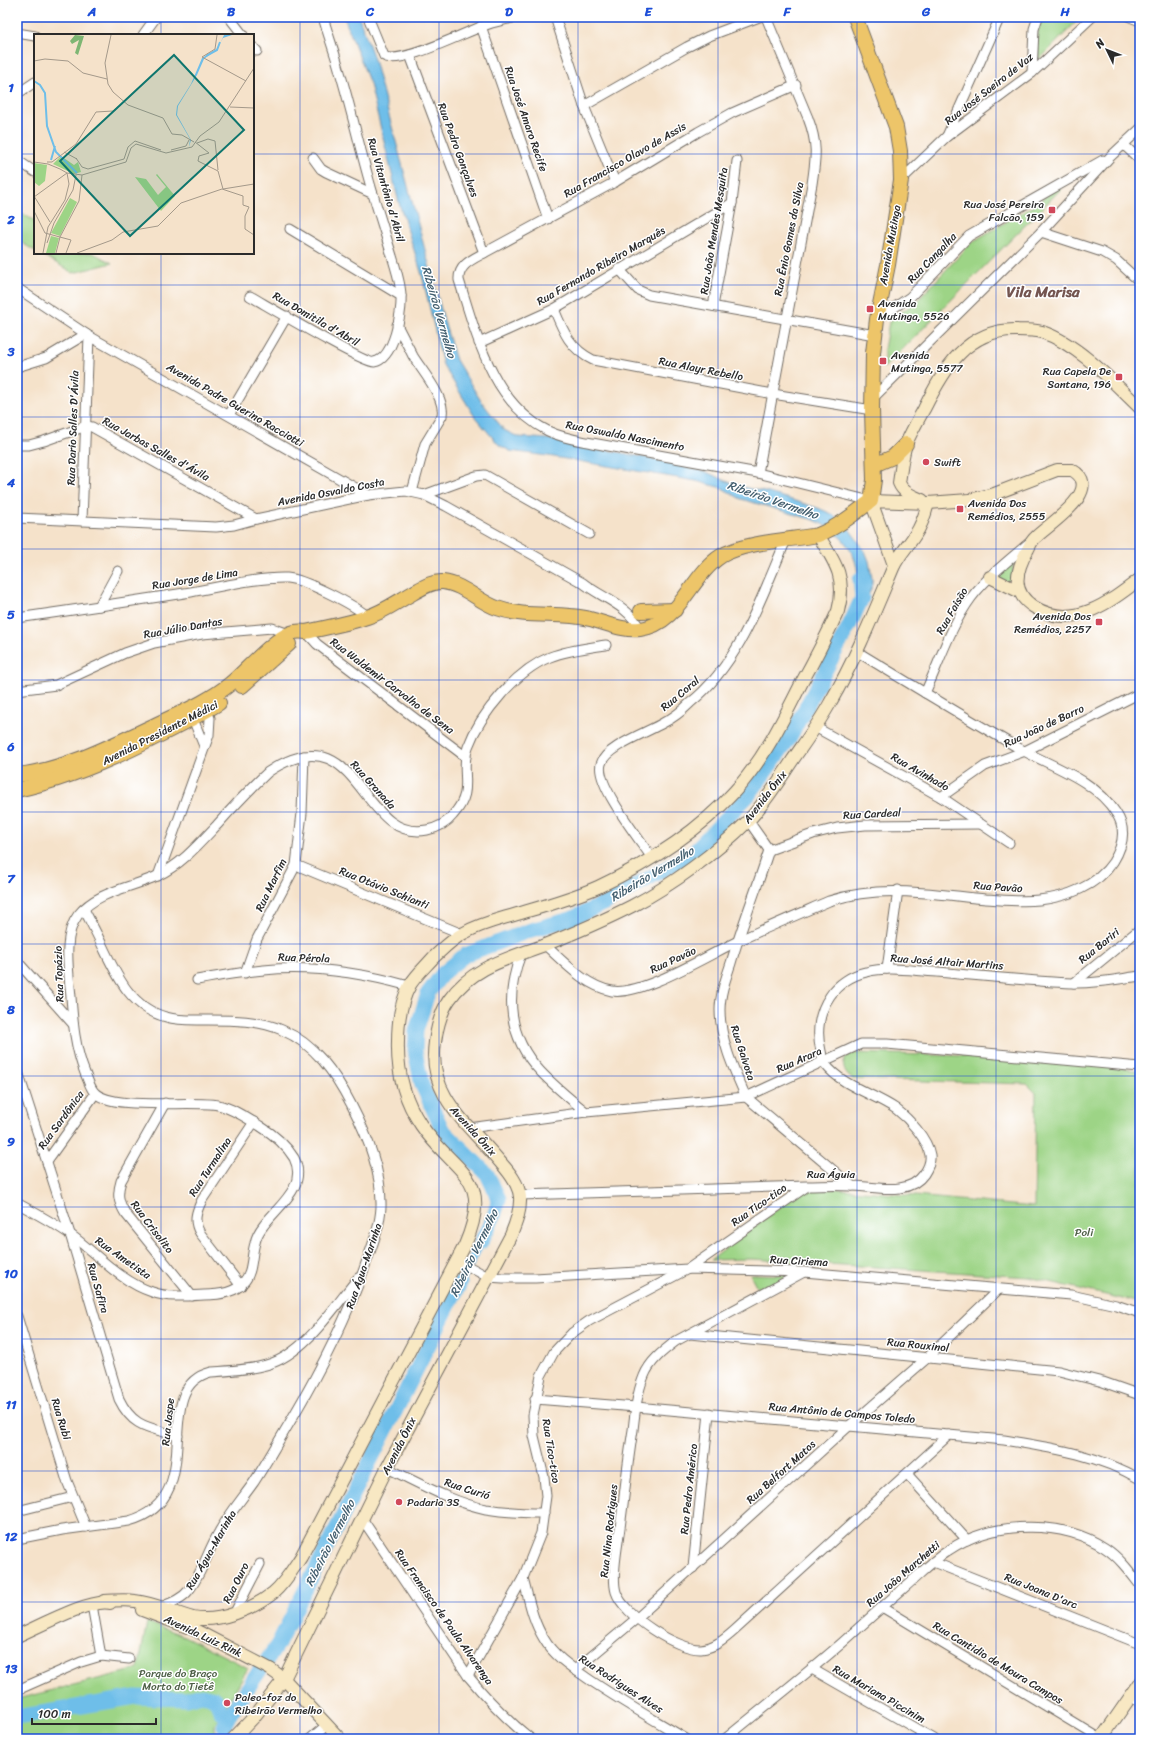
<svg xmlns="http://www.w3.org/2000/svg" width="1157" height="1756" font-family="Sriracha,sans-serif">
<style>
.green{fill:#9dd486;stroke:#648058}
.water{fill:#6ebee9;stroke:#4c748a}
.lines{fill:none;stroke-linecap:round;stroke-linejoin:round}
.canal{stroke:#6ebee9;stroke-width:9}
.river{stroke:#6ebee9;stroke-width:15}
.street-casing{stroke:#726b63;stroke-width:11}
.secondary-casing{stroke:#726b63;stroke-width:14}
.primary-casing{stroke:#726b63;stroke-width:16}
.street{stroke:#fff;stroke-width:9}
.secondary{stroke:#f8e8c3;stroke-width:12}
.primary{stroke:#edc569;stroke-width:14}
.grid{fill:none;stroke:#1d4ed8;stroke-width:1;stroke-opacity:0.55}
.poi-dot{fill:#d1495b;stroke:#fff;stroke-width:1.5}
.labels{text-anchor:middle;dominant-baseline:central;stroke-width:3;stroke-linejoin:round;paint-order:stroke}
.street-label{font-size:11px;fill:#2b2b2b;stroke:#fff}
.poi-label{font-size:11px;fill:#2b2b2b;stroke:#fff;text-anchor:start}
.park-label{font-size:11px;fill:#4d5e46;stroke:#fff}
.water-label{font-size:12px;font-style:italic;fill:#425e6e;stroke:#fff}
.district-label{font-size:15px;font-weight:bold;fill:#745550;stroke:#fff}
.inset-river{fill:none;stroke:#6ebee9;stroke-width:2}
.inset-road{fill:none;stroke:#a4998a;stroke-width:1}
.view{fill:#0f766e;fill-opacity:0.15;stroke:#0f766e;stroke-width:2}
.inset-edge{fill:none;stroke:#2b2b2b;stroke-width:2}
.neatline{fill:none;stroke:#1d4ed8;stroke-width:1.5}
.grid-label{font-size:13px;text-anchor:middle;font-weight:bold;fill:#1d4ed8}
</style>
<rect width="100%" height="100%" fill="#fff"/>
<filter id="ink" filterUnits="userSpaceOnUse"><feTurbulence type="fractalNoise" baseFrequency=".025" numOctaves="2"/><feDisplacementMap in="SourceGraphic" scale="8" xChannelSelector="R" yChannelSelector="G"/><feConvolveMatrix kernelMatrix="1 2 1 2 8 2 1 2 1" color-interpolation-filters="sRGB"/></filter>
<filter id="wash" filterUnits="userSpaceOnUse"><feTurbulence type="fractalNoise" baseFrequency=".012" numOctaves="4" result="noise"/><feDisplacementMap in="SourceGraphic" scale="16" xChannelSelector="R" yChannelSelector="G"/><feGaussianBlur stdDeviation="0.9" result="paint"/><feColorMatrix in="noise" values="0 0 0 0 0 0 0 0 0 0 0 0 0 0 0 0 0 1.4 0 .05"/><feComposite in="paint" operator="in"/></filter>
<g filter="url(#wash)">
<rect width="100%" height="100%" fill="#f5e2ca"/>
<g class="green">
<path d="M1040,17H1081L1039,60L1037,42Z"/>
<path d="M1059,186L1061,189L884,368V349L889,322L918,300L972,242L1033,206Z"/>
<path d="M17,211L35,221V251L17,240Z"/>
<path d="M39,253H93L112,263L73,273Z"/>
<path d="M1013,562V587L996,577Z"/>
<path d="M853,1053L1047,1058L1140,1071V1303L1029,1277L751,1259L711,1260L807,1186L1034,1207L1036,1093L1027,1084L853,1079C842,1074 839,1057 853,1053Z"/>
<path d="M750,1274L789,1275L759,1291Z"/>
<path d="M147,1622L184,1636L248,1668L215,1725V1739H17V1699L138,1669Z"/>
</g>
<path class="water" d="M344,17H359L373,56L446,328L456,360L481,401L504,430L518,437L548,439L659,460L706,472L738,486L769,493L818,508L832,514L847,526L865,551L869,561L873,584L868,596L862,598L857,591C862,557 845,534 814,520L741,499L722,488L696,481L548,456L510,451L499,445L475,417L443,365L422,275L399,203L370,84Z"/>
<g class="lines">
<path class="canal" d="M460,1283L481,1242"/>
<g class="river">
<path d="M481,1242L494,1216L499,1199L487,1174L442,1129L422,1085L415,1051L416,1031L428,993L443,973L465,955L531,930L571,919L607,902L691,854L749,795L789,739L849,626L862,598L860,579"/>
<path d="M17,1717L136,1697L186,1699L202,1695L215,1698L221,1712L230,1714"/>
<path d="M224,1726L230,1714L278,1644L460,1283"/>
</g>
</g>
</g>
<g filter="url(#ink)">
<g class="lines">
<defs>
<g id="street">
<path d="M229,17L243,35"/>
<path d="M368,17L384,56C399,66 463,33 481,27C492,22 505,20 517,17"/>
<path d="M555,17L584,106L615,182"/>
<path d="M1130,17L1140,21"/>
<path d="M481,26L548,219"/>
<path d="M17,33L35,36"/>
<path d="M143,35L156,17"/>
<path d="M253,47L257,51"/>
<path d="M410,55L484,253"/>
<path d="M1032,73L1034,29L1038,17"/>
<path d="M796,85L732,113L698,132L615,182L484,253C473,259 458,265 459,280C476,334 492,403 548,431C562,438 577,440 592,443L758,473L871,501"/>
<path d="M17,94L35,82"/>
<path d="M584,106L687,47L709,36L759,17"/>
<path d="M947,136L1000,17"/>
<path d="M1124,145L1140,160"/>
<path d="M313,158L321,169L326,172L373,194"/>
<path d="M17,160L35,172"/>
<path d="M901,180L946,137L1032,73L1092,17"/>
<path d="M290,229L401,296"/>
<path d="M1041,232L1102,252L1116,260L1140,282"/>
<path d="M619,269L638,290L649,295L875,335"/>
<path d="M17,288L89,336L368,495"/>
<path d="M250,296C266,305 365,364 374,362C394,359 402,312 401,296C401,286 398,276 395,266C388,242 380,218 373,194C361,154 352,112 340,72C335,53 328,35 323,17"/>
<path d="M713,306L732,203L737,161"/>
<path d="M554,309C563,331 570,349 593,360L773,394L872,410"/>
<path d="M877,319L910,297L969,236L1103,160"/>
<path d="M397,325C402,335 408,346 413,356C422,371 446,398 442,416L425,444L412,492"/>
<path d="M479,343L554,309L732,203"/>
<path d="M17,367L46,358L86,334"/>
<path d="M872,399L1041,232L1110,157L1140,129"/>
<path d="M229,415L287,316"/>
<path d="M17,445H29L44,441L86,426L92,427L256,519"/>
<path d="M758,473L812,184C816,157 818,144 808,118L766,17"/>
<path d="M424,495L476,476L485,475L589,534"/>
<path d="M17,518L216,527L234,525L256,519L368,495L396,492L406,491L424,495L446,506L583,583C602,598 628,605 640,629"/>
<path d="M82,521L89,336"/>
<path d="M99,606L118,571"/>
<path d="M17,618C75,610 133,601 191,592C220,587 258,577 287,578C304,579 355,605 368,617"/>
<path d="M306,632L317,644L466,757"/>
<path d="M17,690L56,685L125,653L154,643L202,634L272,628L289,634"/>
<path d="M925,693C939,663 951,625 971,598C987,577 1009,560 1029,543"/>
<path d="M191,714L204,746"/>
<path d="M815,727L941,797L1009,843"/>
<path d="M941,797L985,766L1025,751L1140,693"/>
<path d="M748,820L769,850C757,888 742,925 731,963C726,978 720,994 720,1010C720,1040 734,1070 746,1097L852,1186"/>
<path d="M769,850L813,834L837,828L865,825L980,824"/>
<path d="M652,858C640,840 595,784 601,764C605,747 648,732 663,723C673,718 682,711 690,703C740,663 761,598 786,540"/>
<path d="M296,865L462,934"/>
<path d="M158,876L209,735L210,718L205,707"/>
<path d="M84,909C90,921 97,934 103,947C117,976 131,1008 166,1017C180,1021 194,1020 208,1020C233,1020 259,1020 282,1030C315,1044 335,1073 351,1104C367,1135 382,1171 381,1207C380,1227 372,1246 365,1266C346,1321 320,1371 290,1422C278,1442 267,1462 254,1482C242,1499 229,1514 219,1532C208,1550 202,1574 189,1590C182,1599 171,1603 161,1607"/>
<path d="M545,945C564,962 585,986 612,991C642,996 708,955 738,941C768,927 799,914 829,901C882,884 932,894 986,899C1004,900 1022,902 1039,900C1067,897 1097,886 1113,862C1123,846 1127,829 1116,813C1096,781 1056,768 1024,751C967,719 912,685 856,651"/>
<path d="M521,954C505,995 508,1037 540,1071C554,1086 570,1099 586,1112"/>
<path d="M17,961L73,1024"/>
<path d="M887,969L898,890"/>
<path d="M245,973L257,939L296,865L302,813L304,756"/>
<path d="M197,980C219,976 242,972 264,970C314,965 362,973 409,986"/>
<path d="M1074,983L1140,929"/>
<path d="M17,1069L70,1234L119,1399C133,1428 149,1427 178,1436"/>
<path d="M165,1103L121,1181C117,1194 118,1201 125,1213L192,1296"/>
<path d="M469,1128L586,1112L746,1097L861,1044H887L1140,1067"/>
<path d="M47,1161L95,1094"/>
<path d="M520,1195L807,1186C821,1186 836,1185 851,1186C875,1186 908,1197 924,1174C928,1168 931,1162 930,1155C927,1138 909,1119 896,1109C873,1093 843,1087 825,1064C822,1060 822,1055 821,1051C816,1032 819,1012 830,996C838,984 852,975 866,972C889,966 913,971 937,972C982,976 1027,981 1072,983C1095,984 1118,979 1140,976"/>
<path d="M17,1203C35,1213 54,1223 71,1235C97,1254 121,1282 152,1292C168,1298 188,1296 204,1295C217,1295 234,1293 243,1283C253,1273 251,1256 255,1243C256,1237 260,1230 264,1225C279,1205 308,1186 294,1158C286,1145 273,1134 260,1126C247,1118 232,1108 218,1105C191,1100 111,1111 94,1092C90,1087 88,1080 85,1073C75,1048 73,1023 71,997C69,972 62,936 78,915C97,891 131,888 157,876C182,864 199,844 217,825C233,807 250,789 268,772C361,710 358,843 427,830C437,828 447,823 453,815C476,790 459,773 468,747C480,714 517,670 550,657C568,650 587,648 606,645"/>
<path d="M457,1260L488,1277L503,1278H535L688,1269L804,1272L1071,1295L1116,1305L1140,1313"/>
<path d="M804,1272L676,1341C663,1351 650,1361 644,1376C637,1393 635,1412 633,1430C628,1460 625,1490 621,1520C619,1539 611,1575 616,1592C623,1615 677,1650 701,1649C714,1648 725,1639 735,1630L949,1435"/>
<path d="M241,1286L200,1233C193,1221 196,1212 202,1200L254,1122"/>
<path d="M17,1316L67,1481L86,1527"/>
<path d="M690,1334L1059,1371L1103,1382L1140,1395"/>
<path d="M535,1399L636,1407L1004,1440C1053,1448 1096,1454 1140,1479"/>
<path d="M387,1468C419,1483 451,1502 486,1509C505,1512 525,1513 544,1513"/>
<path d="M907,1474L967,1540"/>
<path d="M17,1511L73,1497"/>
<path d="M363,1520L468,1676C487,1699 507,1720 531,1739"/>
<path d="M17,1539L62,1530L129,1521C213,1498 146,1388 211,1372C229,1371 248,1370 266,1365C304,1355 334,1307 358,1278"/>
<path d="M933,1562L1140,1644"/>
<path d="M693,1568L709,1413"/>
<path d="M523,1578C529,1599 532,1620 544,1639C553,1655 571,1667 587,1678C619,1700 653,1719 686,1739"/>
<path d="M92,1605L101,1656"/>
<path d="M882,1607L1101,1739"/>
<path d="M234,1614L260,1564"/>
<path d="M812,1669L934,1739"/>
<path d="M575,1670L636,1619L849,1426L926,1359L999,1289"/>
<path d="M468,1676L523,1578L541,1533L546,1496L544,1477L534,1436L533,1415L541,1376L554,1352L572,1333L589,1321L688,1269L806,1187"/>
<path d="M17,1689L22,1688L81,1662L101,1656L129,1659"/>
<path d="M1131,1697L1140,1702"/>
<path d="M310,1739L327,1725"/>
<path d="M725,1739C764,1707 804,1676 842,1643C863,1624 884,1605 905,1587C920,1574 933,1560 949,1550C993,1521 1061,1519 1105,1548C1119,1557 1130,1572 1140,1585"/>
</g>
<g id="secondary">
<path d="M922,500C913,496 903,493 899,483C901,470 902,457 906,444C911,432 918,420 924,409C944,369 967,328 1018,330C1025,330 1035,330 1042,332C1078,344 1113,382 1140,408"/>
<path d="M894,565L871,501L928,503L969,500L994,494L1057,470H1072C1106,489 1049,524 1036,537C1032,540 1030,545 1028,549C1016,570 1010,592 1034,607C1073,631 1110,602 1140,579"/>
<path d="M990,577L1018,591"/>
<path d="M104,1601C114,1601 124,1599 135,1601C155,1603 174,1613 193,1618C219,1623 253,1609 273,1593C285,1583 293,1569 301,1557L465,1245C495,1175 454,1174 421,1125C404,1100 397,1071 398,1041C398,1023 401,1001 410,985C416,975 425,967 433,958C443,949 452,939 464,933C480,924 497,920 514,915C541,907 571,899 598,887C649,863 697,833 735,791C764,759 783,720 802,682C815,659 827,635 838,611C847,578 835,562 818,535"/>
<path d="M142,1610L195,1630L270,1669L284,1679L340,1739"/>
<path d="M17,1636C38,1627 91,1598 110,1603"/>
<path d="M233,1739L254,1717L284,1679L387,1468L511,1235C516,1223 521,1210 520,1197C519,1184 509,1172 501,1163C470,1125 427,1097 435,1042C437,1027 441,1012 449,1000C472,967 507,959 542,946C572,934 603,921 632,906C672,885 716,853 748,821C765,803 779,781 792,761C805,742 819,723 830,703C855,660 874,613 893,568C898,556 908,546 915,535C922,525 925,515 928,503"/>
<path d="M1101,1739L1140,1683"/>
</g>
<g id="primary">
<path d="M874,465L893,457L906,444"/>
<path d="M641,611L675,610"/>
<path d="M242,686L289,644"/>
<path d="M17,775C65,770 110,746 153,726C180,713 208,702 230,684C247,670 272,640 291,633C296,631 300,631 306,632C326,627 348,624 367,617C384,612 398,601 413,593C422,588 432,581 443,582C463,584 479,602 497,608C528,619 559,611 590,619C606,623 623,631 640,629C680,624 690,576 721,556C744,542 791,540 818,535C838,527 854,514 871,501L874,480L872,410L873,353L877,319L888,265L901,180L900,151L896,127L855,17"/>
<path d="M17,790C68,779 114,759 160,735C180,725 200,715 219,703"/>
</g>
</defs>
<use href="#street" class="street-casing"/>
<use href="#secondary" class="secondary-casing"/>
<use href="#primary" class="primary-casing"/>
<use href="#street" class="street"/>
<use href="#secondary" class="secondary"/>
<use href="#primary" class="primary"/>
</g>
</g>
<path class="grid" d="M161,17V35M300,17V1739M439,17V1739M578,17V1739M718,17V1739M857,17V1739M996,17V1739M17,154H35M253,154H1140M161,253V1739M17,285H1140M17,417H1140M17,549H1140M17,680H1140M17,812H1140M17,944H1140M17,1076H1140M17,1207H1140M17,1339H1140M17,1471H1140M17,1602H1140"/>
<g class="poi-dot">
<rect x="1048" y="206" width="8" height="8" rx="2"/>
<rect x="866" y="305" width="8" height="8" rx="2"/>
<rect x="879" y="357" width="8" height="8" rx="2"/>
<rect x="1115" y="373" width="8" height="8" rx="2"/>
<circle cx="926" cy="462" r="4"/>
<rect x="956" y="505" width="8" height="8" rx="2"/>
<rect x="1095" y="618" width="8" height="8" rx="2"/>
<circle cx="399" cy="1502" r="4"/>
<circle cx="227" cy="1703" r="4"/>
</g>
<g class="labels">
<g class="street-label">
<text transform="translate(989 89) rotate(-38)">Rua José Soeiro de Vaz</text>
<text transform="translate(526 119) rotate(71)">Rua José Amaro Recife</text>
<text transform="translate(458 150) rotate(70)">Rua Pedro Gonçalves</text>
<text transform="translate(625 160) rotate(-30)">Rua Francisco Olavo de Assis</text>
<text transform="translate(386 190) rotate(74)">Rua Vitantônio d'Abril</text>
<text transform="translate(714 231) rotate(-81)">Rua João Mendes Mesquita</text>
<text transform="translate(789 239) rotate(-79)">Rua Ênio Gomes da Silva</text>
<text transform="translate(890 245) rotate(-80)">Avenida Mutinga</text>
<text transform="translate(932 258) rotate(-46)">Rua Cangalha</text>
<text transform="translate(601 266) rotate(-30)">Rua Fernando Ribeiro Marquês</text>
<text transform="translate(316 319) rotate(30)">Rua Domitila d'Abril</text>
<text transform="translate(701 369) rotate(11)">Rua Alayr Rebello</text>
<text transform="translate(235 405) rotate(30)">Avenida Padre Guerino Racciotti</text>
<text transform="translate(73 428) rotate(-88)">Rua Dario Salles D'Ávila</text>
<text transform="translate(625 436) rotate(11)">Rua Oswaldo Nascimento</text>
<text transform="translate(156 449) rotate(29)">Rua Jarbas Salles d'Ávila</text>
<text transform="translate(331 492) rotate(-11)">Avenida Osvaldo Costa</text>
<text transform="translate(195 579) rotate(-9)">Rua Jorge de Lima</text>
<text transform="translate(952 611) rotate(-60)">Rua Faisão</text>
<text transform="translate(183 628) rotate(-10)">Rua Júlio Dantas</text>
<text transform="translate(392 686) rotate(37)">Rua Waldemir Carvalho de Sena</text>
<text transform="translate(680 694) rotate(-40)">Rua Coral</text>
<text transform="translate(1044 726) rotate(-25)">Rua João de Barro</text>
<text transform="translate(160 733) rotate(-27)">Avenida Presidente Médici</text>
<text transform="translate(920 772) rotate(30)">Rua Avinhado</text>
<text transform="translate(373 785) rotate(48)">Rua Granada</text>
<text transform="translate(765 797) rotate(-52)">Avenida Ônix</text>
<text transform="translate(872 814) rotate(-3)">Rua Cardeal</text>
<text transform="translate(271 885) rotate(-64)">Rua Marfim</text>
<text transform="translate(998 887) rotate(4)">Rua Pavão</text>
<text transform="translate(384 888) rotate(22)">Rua Otávio Schianti</text>
<text transform="translate(1099 946) rotate(-39)">Rua Bariri</text>
<text transform="translate(304 958) rotate(2)">Rua Pérola</text>
<text transform="translate(673 960) rotate(-25)">Rua Pavão</text>
<text transform="translate(947 962) rotate(4)">Rua José Altair Martins</text>
<text transform="translate(59 974) rotate(-92)">Rua Topázio</text>
<text transform="translate(743 1053) rotate(72)">Rua Gaivota</text>
<text transform="translate(799 1060) rotate(-24)">Rua Arara</text>
<text transform="translate(61 1120) rotate(-54)">Rua Sardônica</text>
<text transform="translate(473 1131) rotate(48)">Avenida Ônix</text>
<text transform="translate(210 1167) rotate(-57)">Rua Turmalina</text>
<text x="831" y="1174">Rua Águia</text>
<text transform="translate(759 1205) rotate(-35)">Rua Tico-tico</text>
<text transform="translate(152 1227) rotate(53)">Rua Crisolito</text>
<text transform="translate(123 1258) rotate(35)">Rua Ametista</text>
<text transform="translate(799 1261) rotate(3)">Rua Ciriema</text>
<text transform="translate(364 1266) rotate(-71)">Rua Água-Marinha</text>
<text transform="translate(98 1288) rotate(74)">Rua Safira</text>
<text transform="translate(918 1345) rotate(6)">Rua Rouxinol</text>
<text transform="translate(842 1413) rotate(5)">Rua Antônio de Campos Toledo</text>
<text transform="translate(61 1419) rotate(73)">Rua Rubi</text>
<text transform="translate(168 1422) rotate(-84)">Rua Jaspe</text>
<text transform="translate(399 1446) rotate(-63)">Avenida Ônix</text>
<text transform="translate(551 1451) rotate(81)">Rua Tico-tico</text>
<text transform="translate(781 1472) rotate(-42)">Rua Belfort Matos</text>
<text transform="translate(467 1489) rotate(18)">Rua Curió</text>
<text transform="translate(689 1489) rotate(-84)">Rua Pedro Américo</text>
<text transform="translate(609 1531) rotate(-84)">Rua Nina Rodrigues</text>
<text transform="translate(211 1550) rotate(-60)">Rua Água-Marinha</text>
<text transform="translate(903 1574) rotate(-41)">Rua João Marchetti</text>
<text transform="translate(236 1583) rotate(-63)">Rua Ouro</text>
<text transform="translate(1041 1591) rotate(22)">Rua Joana D'arc</text>
<text transform="translate(444 1617) rotate(55)">Rua Francisco de Paula Alvarenga</text>
<text transform="translate(203 1636) rotate(25)">Avenida Luiz Rink</text>
<text transform="translate(998 1663) rotate(31)">Rua Cantidio de Moura Campos</text>
<text transform="translate(621 1684) rotate(33)">Rua Rodrigues Alves</text>
<text transform="translate(879 1694) rotate(30)">Rua Mariana Piccinim</text>
</g>
<g class="poi-label">
<text x="1044" y="204" text-anchor="end">Rua José Pereira<tspan x="1044" dy="13">Falcão, 159</tspan></text>
<text x="878" y="303">Avenida<tspan x="878" dy="13">Mutinga, 5526</tspan></text>
<text x="891" y="355">Avenida<tspan x="891" dy="13">Mutinga, 5577</tspan></text>
<text x="1111" y="371" text-anchor="end">Rua Capela De<tspan x="1111" dy="13">Santana, 196</tspan></text>
<text x="934" y="462">Swift</text>
<text x="968" y="503">Avenida Dos<tspan x="968" dy="13">Remédios, 2555</tspan></text>
<text x="1091" y="616" text-anchor="end">Avenida Dos<tspan x="1091" dy="13">Remédios, 2257</tspan></text>
<text x="407" y="1502">Padaria 3S</text>
<text x="235" y="1697">Paleo-foz do<tspan x="235" dy="13">Ribeirão Vermelho</tspan></text>
</g>
<g class="park-label">
<text x="1084" y="1232">Poli</text>
<text x="178" y="1673">Parque do Braço<tspan x="178" dy="13">Morto do Tietê</tspan></text>
</g>
<g class="water-label">
<text transform="translate(439 312) rotate(74)">Ribeirão Vermelho</text>
<text transform="translate(773 500) rotate(19)">Ribeirão Vermelho</text>
<text transform="translate(652 874) rotate(-31)">Ribeirão Vermelho</text>
<text transform="translate(474 1253) rotate(-64)">Ribeirão Vermelho</text>
<text transform="translate(330 1543) rotate(-63)">Ribeirão Vermelho</text>
</g>
<g class="district-label">
<text x="1043" y="292">Vila Marisa</text>
</g>
</g>
<g transform="translate(34 34)">
<rect width="220" height="220" fill="#f5e2ca"/>
<path d="M27,122L40,131L44,128L47,138L40,140L19,130ZM0,129L13,131L11,147L5,152L0,148ZM123,140L141,162L127,177L101,143L112,145L124,161L132,153L122,141ZM36,164L43,168L26,202L17,199ZM17,202L25,204L21,219H12Z" fill="#9dd486"/>
<path d="M41,1L50,2L44,21L41,19L45,6L38,10L36,7Z" fill="#7eb673"/>
<path d="M190,1H198L189,4L183,15L170,25L163,41L144,72L143,81L157,106L155,113L156,105L142,81L143,72L157,50L168,24L184,14Z" fill="#6ebee9"/>
<path class="inset-river" d="M172,22L183,16L186,8M0,47L6,51L11,59L13,92L22,118L43,139M17,126L21,112"/>
<path class="inset-road" d="M77,1L71,29L74,50L79,58L94,71L129,84L138,100L148,101L160,108M183,1L181,15L168,23L212,47M0,27L11,25L34,27L49,39L73,45M196,73L220,74M161,108L175,119L165,122L164,127L184,137L189,155L220,150M163,109L174,105L181,107L184,136M137,116L152,112L155,106M30,118L43,125M42,124L48,133L54,135L90,125L94,113L101,107L127,116M0,128L14,130L26,135L33,139L35,150L31,166L14,193L9,219M13,128H18L42,110L62,78L79,77L90,68M33,139L48,141L92,128L97,114L102,110L132,119L158,113L166,102L185,88L220,34M0,162L16,188M0,163L33,139M0,177L11,199L37,206L32,219M13,209L20,189L39,156L42,141M22,219L26,203L45,167L48,141M43,219L78,206L89,198L124,192L147,169L188,155L209,162V171L215,173L211,182V195L220,201"/>
<path class="view" d="M140,21L210,96L96,202L26,127Z"/>
<rect width="220" height="220" class="inset-edge"/>
</g>
<rect width="1157" height="1756" fill="none" stroke="#fff" stroke-width="44"/>
<g transform="translate(1107 50) rotate(313)" stroke="#ffffff" stroke-width="3" paint-order="stroke">
<path d="M0-3L7 15L0 10L-7 15Z" fill="#2b2b2b"/>
<text y="-6" font-size="11" font-weight="bold" text-anchor="middle" fill="#2b2b2b">N</text>
</g>
<path d="M32 1718v6h124v-6" fill="none" stroke="#2b2b2b" stroke-width="2"/>
<text x="38" y="1718" font-size="12" fill="#2b2b2b" stroke="#ffffff" stroke-width="3" paint-order="stroke">100 m</text>
<rect x="22" y="22" width="1113" height="1712" class="neatline"/>
<g class="grid-label">
<text x="92" y="16">A</text>
<text x="231" y="16">B</text>
<text x="370" y="16">C</text>
<text x="509" y="16">D</text>
<text x="648" y="16">E</text>
<text x="787" y="16">F</text>
<text x="926" y="16">G</text>
<text x="1065" y="16">H</text>
<text x="11" y="92">1</text>
<text x="11" y="224">2</text>
<text x="11" y="356">3</text>
<text x="11" y="487">4</text>
<text x="11" y="619">5</text>
<text x="11" y="751">6</text>
<text x="11" y="883">7</text>
<text x="11" y="1014">8</text>
<text x="11" y="1146">9</text>
<text x="11" y="1278">10</text>
<text x="11" y="1409">11</text>
<text x="11" y="1541">12</text>
<text x="11" y="1673">13</text>
</g>
</svg>
